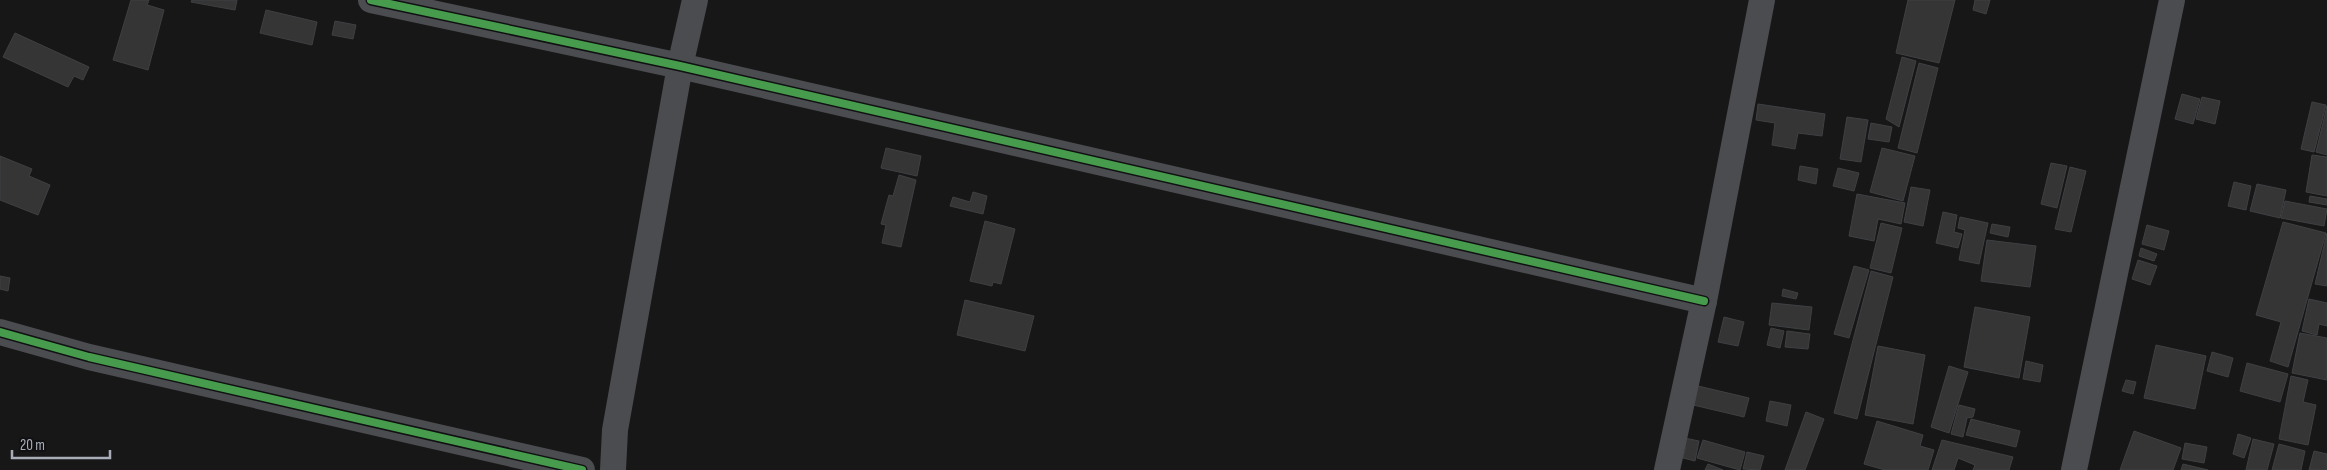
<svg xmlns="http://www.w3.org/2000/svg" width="2327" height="470" font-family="'Sofia Sans Condensed',sans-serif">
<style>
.building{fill:#353536;stroke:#3f4043}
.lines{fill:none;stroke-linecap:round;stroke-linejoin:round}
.minor{stroke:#4b4c50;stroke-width:26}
.cycleway-casing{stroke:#111113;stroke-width:11}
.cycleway{stroke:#469c4c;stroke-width:8}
</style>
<rect width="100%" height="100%" fill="#171717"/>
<g class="building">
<path d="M131,0H149L147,5L164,10L148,70L113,60Z"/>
<path d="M192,0H237L235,10L191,2Z"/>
<path d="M1908,0H1955L1939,63L1896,53Z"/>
<path d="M1975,0H1990L1986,14L1973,10Z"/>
<path d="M266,10L317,22L312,45L260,33Z"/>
<path d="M335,21L356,25L353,39L332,35Z"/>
<path d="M15,33L89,67L83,80L74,76L68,87L3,57Z"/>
<path d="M1902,57L1916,61L1899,127L1886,119Z"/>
<path d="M1919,63L1938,68L1917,153L1898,148Z"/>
<path d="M2182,94L2200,99L2193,124L2175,119Z"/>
<path d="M2202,97L2220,101L2215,124L2196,119Z"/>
<path d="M2312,102L2326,105L2314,152L2301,149Z"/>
<path d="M1758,104L1825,114L1822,136L1798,133L1795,149L1772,145L1775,123L1756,120Z"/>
<path d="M2327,106V155L2316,152Z"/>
<path d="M1847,117L1868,120L1861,162L1840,159Z"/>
<path d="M1871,123L1892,127L1889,142L1868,139Z"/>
<path d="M886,148L921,156L917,176L881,168Z"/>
<path d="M1882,148L1915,156L1903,201L1870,192Z"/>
<path d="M2312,155L2327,157V196L2306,192Z"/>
<path d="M0,156L32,169L29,176L50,185L38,215L0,200Z"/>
<path d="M2051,163L2067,166L2057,208L2041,204Z"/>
<path d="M1800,166L1818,169L1816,184L1798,180Z"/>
<path d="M2070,167L2086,171L2071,232L2055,229Z"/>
<path d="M1838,168L1859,173L1854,191L1833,186Z"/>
<path d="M899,175L916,180L901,247L882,243L886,225L881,224L889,195L893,196Z"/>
<path d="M2234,182L2251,186L2246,210L2228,206Z"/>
<path d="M2257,184L2286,190L2280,218L2250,211Z"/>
<path d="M1911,187L1930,190L1923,226L1904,222Z"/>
<path d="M973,192L987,196L983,214L950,206L953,197L970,202Z"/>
<path d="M1857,194L1905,203L1901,224L1878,219L1874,241L1849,236Z"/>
<path d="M2310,196L2327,199V205L2309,202Z"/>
<path d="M2285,201L2327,209L2324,226L2281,218Z"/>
<path d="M1943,212L1957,215L1954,232L1962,234L1958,248L1936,243Z"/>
<path d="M1960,217L1988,223L1979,264L1959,260L1965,230L1958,228Z"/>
<path d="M985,221L1015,229L1001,284L993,282L992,286L970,281Z"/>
<path d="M2283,222L2326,233L2288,367L2270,361L2281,322L2256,315Z"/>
<path d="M1881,223L1902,228L1891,273L1870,268Z"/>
<path d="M1992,224L2010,227L2008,237L1990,233Z"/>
<path d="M2147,225L2169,231L2164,250L2142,244Z"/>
<path d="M2327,233V286L2315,284Z"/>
<path d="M1987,240L2036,246L2030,287L1981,281Z"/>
<path d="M2141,248L2157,254L2154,261L2139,256Z"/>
<path d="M2138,260L2157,266L2150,285L2132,279Z"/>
<path d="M1854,266L1869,270L1849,338L1834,334Z"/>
<path d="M1871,271L1893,277L1857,419L1834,413Z"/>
<path d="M0,276L10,278L8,291L0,289Z"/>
<path d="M1783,289L1798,293L1796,299L1782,296Z"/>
<path d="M2309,299L2327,303V326L2319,324L2317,335L2302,331Z"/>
<path d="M965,300L1034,316L1025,351L957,335Z"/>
<path d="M1772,303L1812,307L1809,330L1769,325Z"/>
<path d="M1975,307L2030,317L2019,378L1964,367Z"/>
<path d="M1724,317L1744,322L1738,346L1718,342Z"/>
<path d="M1771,328L1784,331L1780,348L1767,345Z"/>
<path d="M1787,331L1810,334L1808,349L1785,347Z"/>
<path d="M2300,333L2327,338V380L2292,373Z"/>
<path d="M2156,345L2206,356L2195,409L2144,398Z"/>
<path d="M1878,346L1925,355L1913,424L1865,415Z"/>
<path d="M2212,352L2233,358L2228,377L2207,371Z"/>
<path d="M2026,361L2043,365L2040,382L2023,379Z"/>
<path d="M2247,363L2288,374L2280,402L2240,391Z"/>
<path d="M1949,366L1968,372L1949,433L1931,427Z"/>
<path d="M2291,376L2308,380L2303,402L2316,405L2308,445L2279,439Z"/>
<path d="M2126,380L2136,382L2133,394L2122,391Z"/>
<path d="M1694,385L1749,398L1744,417L1689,404Z"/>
<path d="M1770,401L1791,405L1787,426L1766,421Z"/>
<path d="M1959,405L1975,409L1973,417L1967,418L1963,437L1951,434Z"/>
<path d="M1806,412L1824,419L1805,470H1785Z"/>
<path d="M1971,419L2020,431L2016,447L1966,435Z"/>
<path d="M1877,421L1923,435L1920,446L1934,450L1928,470H1885L1864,464Z"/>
<path d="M2134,431L2181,448L2173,470H2120Z"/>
<path d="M2238,434L2251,438L2244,458L2233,454Z"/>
<path d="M1680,437L1699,441L1695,461L1683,458L1686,447L1679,445Z"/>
<path d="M2253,439L2274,444L2267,470H2246Z"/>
<path d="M1703,440L1745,452L1740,470L1697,458Z"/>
<path d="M1942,440L2013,457L2009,470H1973L1975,465L1958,458L1954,470H1932Z"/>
<path d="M2185,443L2207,447L2204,463L2182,459Z"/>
<path d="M2279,444L2305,451L2301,470H2272Z"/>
<path d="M2314,451L2327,454V470H2309Z"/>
<path d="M1747,452L1764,456L1760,470L1743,469Z"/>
<path d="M1708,464L1723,470H1705Z"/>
<path d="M2183,464L2208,470H2181Z"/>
</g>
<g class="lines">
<g class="minor">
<path d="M371,0L680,66L1704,301"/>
<path d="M0,332L89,357L582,470"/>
<path d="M613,470L615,430L680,66L695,0"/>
<path d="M1667,470L1704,301L1762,0"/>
<path d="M2074,470L2172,0"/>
</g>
<defs>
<g id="cycleway">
<path d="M371,0L680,66L1704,301"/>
<path d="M0,332L89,357L582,470"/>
</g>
</defs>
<use href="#cycleway" class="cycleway-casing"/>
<use href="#cycleway" class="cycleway"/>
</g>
<path d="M12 450v8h98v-8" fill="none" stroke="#a8adb8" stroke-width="2.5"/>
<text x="20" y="450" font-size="15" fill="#a8adb8" stroke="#111113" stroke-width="4" paint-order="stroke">20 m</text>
</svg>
